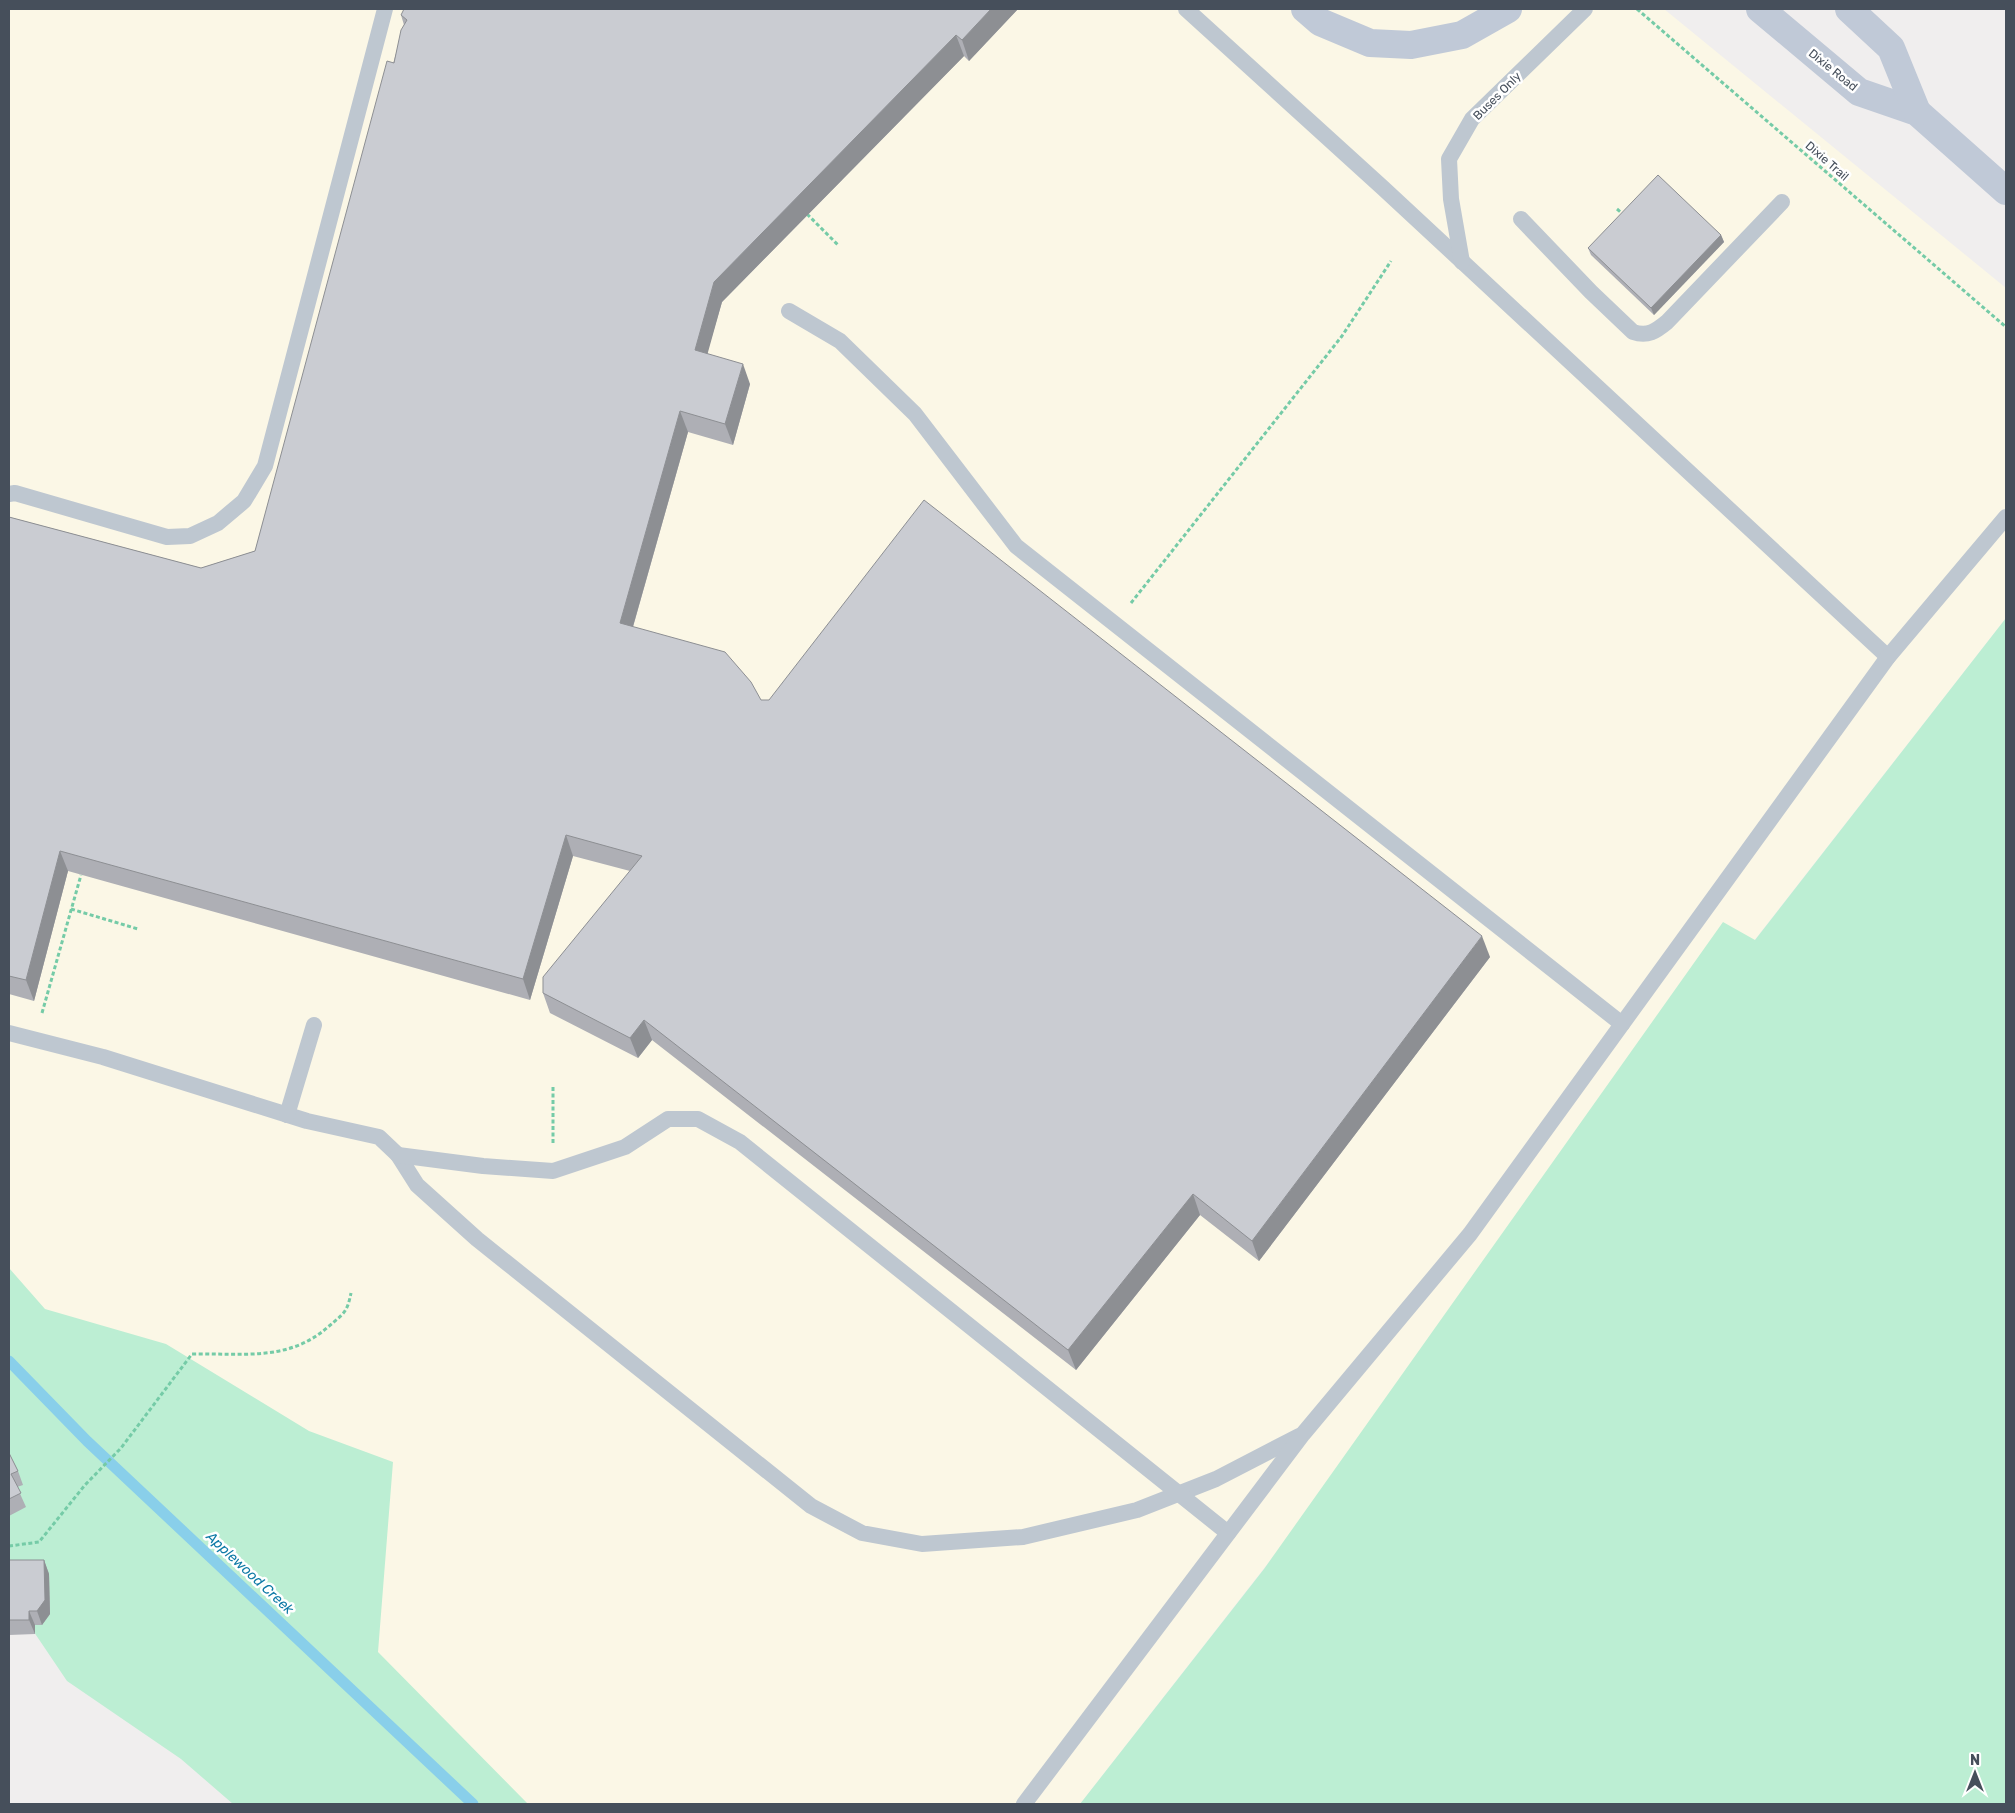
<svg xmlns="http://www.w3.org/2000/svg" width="2015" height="1813" font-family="Rubik,sans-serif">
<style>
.commercial{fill:#fbf7e6}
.green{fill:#bceed3}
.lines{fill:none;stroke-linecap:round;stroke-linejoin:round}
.stream{stroke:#89cfea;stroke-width:11}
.path{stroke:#75cba7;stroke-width:3;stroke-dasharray:4 2.5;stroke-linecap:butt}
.service{stroke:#bec7d0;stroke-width:16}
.secondary{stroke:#c0c9d7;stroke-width:28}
.wall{fill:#aeafb5}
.shaded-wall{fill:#8d8f93}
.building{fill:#caccd2;stroke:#8d8f93}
.labels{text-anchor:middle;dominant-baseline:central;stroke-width:5;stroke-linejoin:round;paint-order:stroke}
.street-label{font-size:12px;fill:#464f5b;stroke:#fff}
.water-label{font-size:14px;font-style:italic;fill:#0e7aa6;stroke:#fff}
</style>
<rect width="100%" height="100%" fill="#f0eeee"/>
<path class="commercial" d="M9,9H1664L2006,288V618L1080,1804H518L9,1276Z"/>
<g class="green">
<path d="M2006,618V1804H1080L1264,1569L1723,922L1755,940Z"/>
<path d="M9,1268L45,1309L166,1344L309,1431L393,1462L378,1652L528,1804H233L181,1759L67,1681L9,1595Z"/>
</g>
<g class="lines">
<path class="stream" d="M9,1361L87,1441L473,1804"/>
<g class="path">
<path d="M1637,9L2006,327"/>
<path d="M1617,209L1624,215"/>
<path d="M807,214L838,245"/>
<path d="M1131,603L1342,336L1391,261"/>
<path d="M71,909L138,929"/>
<path d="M42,1013L81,875"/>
<path d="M553,1087V1143"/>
<path d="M9,1546L39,1542L85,1485L121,1448L192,1354C242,1353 288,1362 328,1327C344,1313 347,1313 351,1293"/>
</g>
<g class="service">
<path d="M1186,9L1383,188L1888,657"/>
<path d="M1521,219L1591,292L1633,332C1648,337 1656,331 1667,322L1782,202"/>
<path d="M1462,262L1451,199L1449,159L1472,119L1585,9"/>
<path d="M789,311L840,341L915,414L1016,546L1622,1024"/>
<path d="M9,494L15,493L167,537L190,536L218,523L244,501L265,466L385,9"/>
<path d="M9,1033L103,1057L307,1121L379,1137L398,1155L417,1185L477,1239L811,1506L862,1533L922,1544L1023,1537L1137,1510L1216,1479L1299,1436"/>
<path d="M287,1115L314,1025"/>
<path d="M398,1155L483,1166L553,1171L625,1147L668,1119H698L740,1142L1228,1533"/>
<path d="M1024,1804L1303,1434L1470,1234L1888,657L2006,517"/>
</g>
<g class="secondary">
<path d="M1305,9L1320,22L1370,43L1411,45L1462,35L1508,9"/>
<path d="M1760,9L1859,92L1917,112L2006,191"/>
<path d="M1849,9L1891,48L1917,112"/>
</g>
</g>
<g class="wall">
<path d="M1018,9L969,61L964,56L722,302L707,353L750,384L733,445L688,432L633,627L761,700L1490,957L1259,1261L1200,1215L1076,1370L652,1040L638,1058L550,1013L543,993L630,871L573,856L530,1000L68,871L34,1001L9,994V517L201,568L255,551L404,25L401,15Z"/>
<path d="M1721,235L1724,242L1654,315L1591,255L1588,248Z"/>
<path d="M9,1453L18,1471L23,1485L17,1487L26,1507L9,1516Z"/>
<path d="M9,1560H44L49,1574L50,1614L42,1625H35V1634L9,1635Z"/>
</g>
<g class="shaded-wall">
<path d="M991,9H1018L969,61L962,40Z"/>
<path d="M956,35L964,56L722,302L703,370L695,350L714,282Z"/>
<path d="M1721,235L1724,242L1654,315L1651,308Z"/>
<path d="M743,364L750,384L733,445L725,424Z"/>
<path d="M680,411L688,432L628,644L620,623Z"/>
<path d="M566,835L573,856L530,1000L523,979Z"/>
<path d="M60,851L68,871L34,1001L26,980Z"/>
<path d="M1482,936L1490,957L1259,1261L1252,1241Z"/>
<path d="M644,1020L652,1040L638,1058L630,1038Z"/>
<path d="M1193,1194L1200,1215L1076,1370L1068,1350Z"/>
<path d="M44,1560L49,1574L50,1614L42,1625L37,1611Z"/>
<path d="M29,1611L35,1625V1634L29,1620Z"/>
</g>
<g class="building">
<path d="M404,9H991L962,40L956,35L714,282L695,350L743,364L725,424L680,411L620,623L725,652L751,682L761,700H769L924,500L1482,936L1252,1241L1193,1194L1068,1350L644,1020L630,1038L543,993V977L642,856L566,835L523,979L60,851L26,980L9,976V517L201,568L255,551L387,61L394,63L401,30L407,20L401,15Z"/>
<path d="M1658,175L1721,235L1651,308L1588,248Z"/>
<path d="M9,1453L18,1471L11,1474L21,1493L9,1499Z"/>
<path d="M9,1560H44L45,1600L37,1611H29V1620H9Z"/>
</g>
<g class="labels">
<g class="street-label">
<text transform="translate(1833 70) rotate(39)">Dixie Road</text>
<text transform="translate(1497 96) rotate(-45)">Buses Only</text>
<text transform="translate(1827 161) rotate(41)">Dixie Trail</text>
</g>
<g class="water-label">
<text transform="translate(250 1573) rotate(43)">Applewood Creek</text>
</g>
</g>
<rect width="2015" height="1813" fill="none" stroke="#464f5b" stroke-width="20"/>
<g transform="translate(1975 1773)" stroke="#ffffff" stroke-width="4" paint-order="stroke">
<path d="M0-4L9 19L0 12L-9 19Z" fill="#464f5b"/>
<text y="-8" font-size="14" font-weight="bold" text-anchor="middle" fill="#464f5b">N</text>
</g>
</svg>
